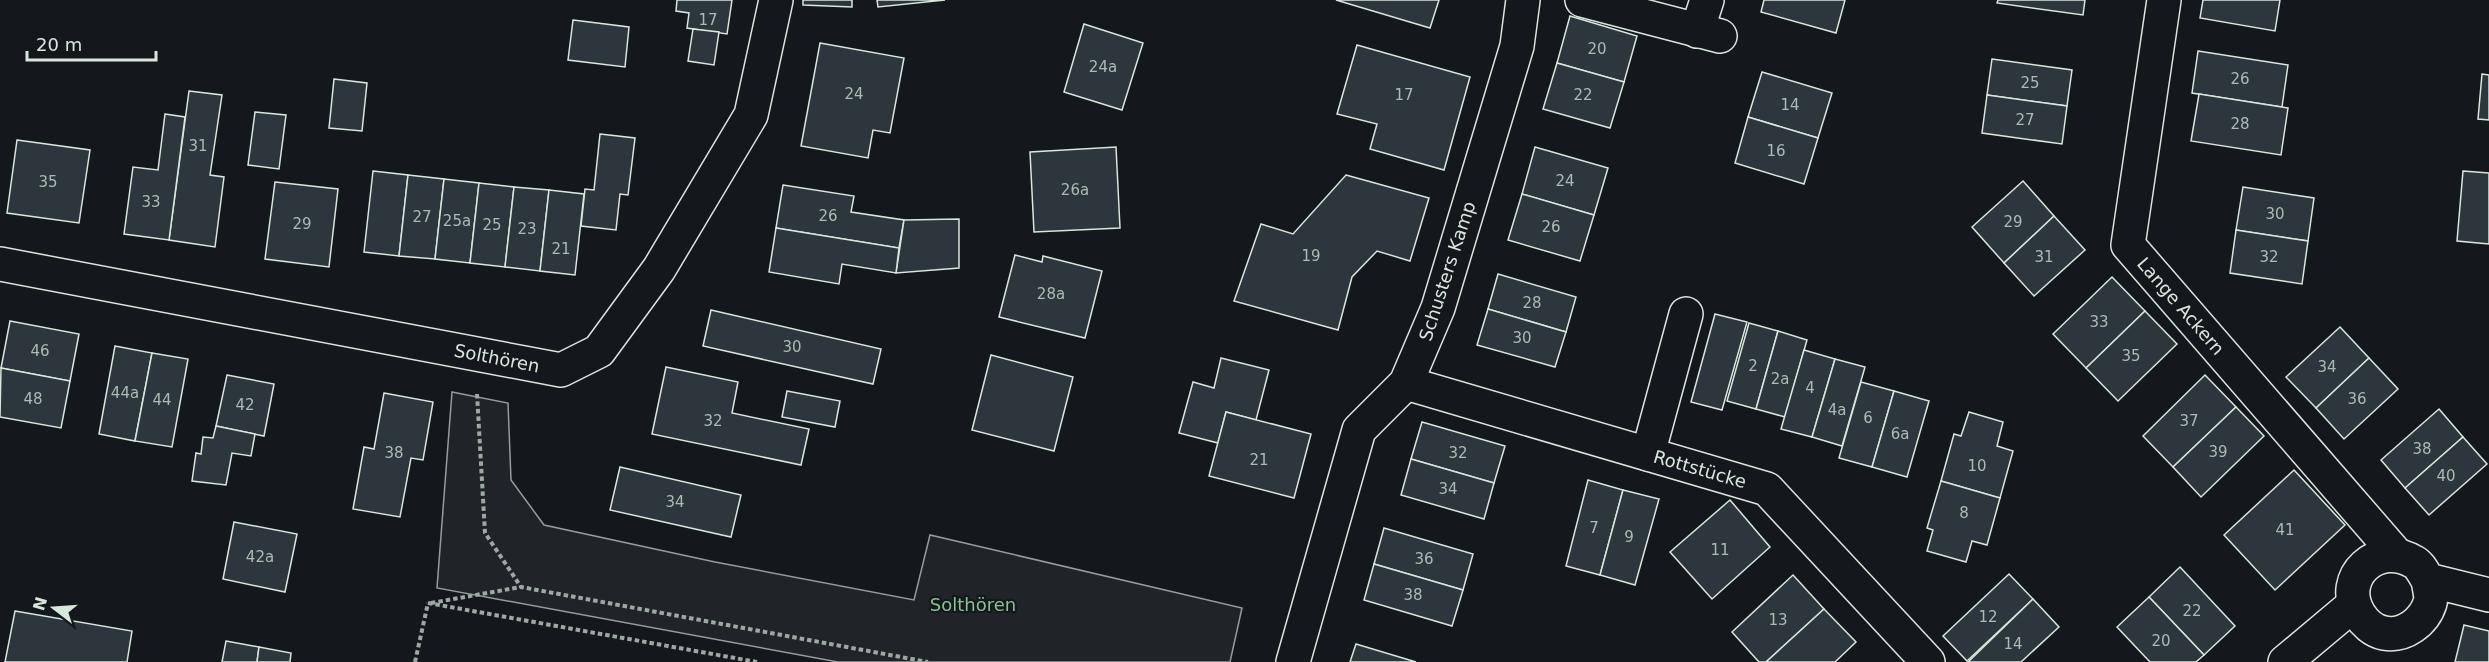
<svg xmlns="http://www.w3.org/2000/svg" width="2489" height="662" font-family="'DejaVu Sans',sans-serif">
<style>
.green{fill:#202428;stroke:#939e99;stroke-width:1.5}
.building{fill:#2c363c;stroke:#d8e6dc;stroke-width:1.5}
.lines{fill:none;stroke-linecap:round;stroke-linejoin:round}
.minor-casing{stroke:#d8e6dc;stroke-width:36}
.path{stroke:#9da8a2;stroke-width:4;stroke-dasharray:4.5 3;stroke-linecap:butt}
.minor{stroke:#14181c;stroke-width:33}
.labels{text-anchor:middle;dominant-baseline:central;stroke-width:4.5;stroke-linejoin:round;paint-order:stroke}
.number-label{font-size:15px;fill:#adbab4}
.street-label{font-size:18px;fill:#d8e6dc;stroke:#14181c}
.park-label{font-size:18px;fill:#8ac095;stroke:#14181c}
</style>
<rect width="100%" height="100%" fill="#14181c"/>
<path class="green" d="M452,392L508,403L511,480L544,525L715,562L914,600L930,535L1242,608L1230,662H838L437,588Z"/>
<g class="building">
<path d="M677,0H732L727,34L687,28L689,13L676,11Z"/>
<path d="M803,0H852V7L803,5Z"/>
<path d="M877,0H945L878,7Z"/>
<path d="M1336,0H1439L1430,28Z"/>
<path d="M1764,0H1845L1836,33L1761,12Z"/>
<path d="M1998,0H2085L2083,15L1997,3Z"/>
<path d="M2203,0H2280L2275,31L2200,18Z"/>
<path d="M1570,16L1637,36L1624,82L1557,63Z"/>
<path d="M573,20L629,27L625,67L568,60Z"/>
<path d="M1084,24L1143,43L1122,110L1064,92Z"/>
<path d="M693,29L719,32L714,65L688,61Z"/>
<path d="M820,43L904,58L890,133L873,130L868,158L801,146Z"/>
<path d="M1357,45L1470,77L1444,170L1370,149L1377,124L1337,114Z"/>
<path d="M2198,51L2288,65L2282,107L2192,93Z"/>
<path d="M1992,59L2072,70L2067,106L1987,95Z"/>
<path d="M1557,63L1624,82L1610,128L1543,109Z"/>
<path d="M1762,72L1832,93L1818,138L1748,117Z"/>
<path d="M2482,74L2489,75V120L2478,119Z"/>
<path d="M334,79L367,83L362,131L329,128Z"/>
<path d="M189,91L222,95L210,175L224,177L215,247L169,240Z"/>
<path d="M2199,94L2288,108L2281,155L2191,141Z"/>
<path d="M1987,95L2067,106L2062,144L1982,133Z"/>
<path d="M255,112L286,115L279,169L248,165Z"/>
<path d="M165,114L185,117L169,240L124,234L133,167L158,170Z"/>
<path d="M1748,117L1818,138L1804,184L1735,163Z"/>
<path d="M600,134L635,138L628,195L620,194L616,230L581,226L585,189L594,190Z"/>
<path d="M17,140L90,150L79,223L7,213Z"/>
<path d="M1116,147L1120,228L1034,232L1030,152Z"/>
<path d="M1535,147L1608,168L1594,215L1522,194Z"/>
<path d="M373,171L408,175L399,256L364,252Z"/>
<path d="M2463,171L2489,173V244L2457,241Z"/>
<path d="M408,175L444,179L435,259L399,256Z"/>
<path d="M1346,175L1429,198L1410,261L1377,251L1352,277L1338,330L1234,301L1261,224L1293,234Z"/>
<path d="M444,179L479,183L470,263L435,259Z"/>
<path d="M2023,181L2054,216L2004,263L1972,227Z"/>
<path d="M275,182L338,189L329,267L265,259Z"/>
<path d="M479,183L514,187L505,267L470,263Z"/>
<path d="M783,185L854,196L851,212L904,220L899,248L776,228Z"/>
<path d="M514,187L549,190L540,271L505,267Z"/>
<path d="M2243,187L2314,198L2308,241L2236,230Z"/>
<path d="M549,190L584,194L575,275L540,271Z"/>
<path d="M1522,194L1594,215L1580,261L1508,240Z"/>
<path d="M2054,216L2085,250L2034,296L2004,263Z"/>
<path d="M959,219V268L896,273L904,220Z"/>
<path d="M776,228L899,248L896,273L842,264L839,284L769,272Z"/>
<path d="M2236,230L2308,241L2302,284L2230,273Z"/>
<path d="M1015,255L1042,262L1043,256L1102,271L1085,338L999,317Z"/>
<path d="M1498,274L1576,297L1566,332L1488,309Z"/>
<path d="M2112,277L2145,311L2086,368L2053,334Z"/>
<path d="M1488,309L1566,332L1555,367L1477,345Z"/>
<path d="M711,310L881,349L873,384L703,346Z"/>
<path d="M2145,311L2177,344L2118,401L2086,368Z"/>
<path d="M1715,314L1747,322L1722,410L1691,402Z"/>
<path d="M10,321L79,334L70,381L1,368Z"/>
<path d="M1749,323L1778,331L1756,409L1727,401Z"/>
<path d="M2340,327L2369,358L2316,408L2286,377Z"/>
<path d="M1778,331L1807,340L1785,417L1756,409Z"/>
<path d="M115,346L152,353L135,441L99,434Z"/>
<path d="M1804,350L1835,359L1812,437L1781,429Z"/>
<path d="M152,353L188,359L172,447L135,441Z"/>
<path d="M991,355L1073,377L1054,451L972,430Z"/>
<path d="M1221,358L1269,370L1256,420L1226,412L1218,443L1179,433L1193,382L1214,388Z"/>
<path d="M2369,358L2398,389L2344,439L2316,408Z"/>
<path d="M1835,359L1865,367L1842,446L1812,437Z"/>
<path d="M666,367L738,382L732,413L809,429L801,465L652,434Z"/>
<path d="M1,368L70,381L61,428L0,417Z"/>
<path d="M227,375L274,384L264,436L216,426Z"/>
<path d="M2205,375L2236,407L2173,467L2143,436Z"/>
<path d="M1861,382L1894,391L1872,467L1839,458Z"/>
<path d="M787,391L840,401L835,427L782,417Z"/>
<path d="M1894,391L1929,401L1907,477L1872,467Z"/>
<path d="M384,393L433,402L423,460L411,458L400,517L353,509L364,447L374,449Z"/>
<path d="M2236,407L2264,436L2201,497L2173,467Z"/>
<path d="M2439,409L2463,437L2405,488L2381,460Z"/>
<path d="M1226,412L1311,434L1294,498L1209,476Z"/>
<path d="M1969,412L2003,422L1997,446L2013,451L2000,498L1941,481L1954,434L1961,436Z"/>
<path d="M1422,422L1505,446L1494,483L1411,459Z"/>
<path d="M216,426L255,434L251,456L232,453L226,485L192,481L196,453L201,454L203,437L213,438Z"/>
<path d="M2463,437L2487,464L2429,515L2405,488Z"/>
<path d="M1411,459L1494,483L1484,519L1401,495Z"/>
<path d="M620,467L741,495L731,537L610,510Z"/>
<path d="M2294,470L2345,525L2275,590L2224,535Z"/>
<path d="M1588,480L1623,490L1600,575L1566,566Z"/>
<path d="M1941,481L2000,498L1987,545L1972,541L1966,562L1927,551L1933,530L1927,528Z"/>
<path d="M1623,490L1659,499L1635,585L1600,575Z"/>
<path d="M1730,500L1770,547L1712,599L1670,552Z"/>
<path d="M234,522L297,534L285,592L223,579Z"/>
<path d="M1384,528L1473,554L1463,590L1374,564Z"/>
<path d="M1374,564L1463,590L1452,626L1364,600Z"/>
<path d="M2180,567L2235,626L2204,655L2149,597Z"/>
<path d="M2009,574L2033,599L1967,661L1943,636Z"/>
<path d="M1793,575L1824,609L1766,662H1759L1732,632Z"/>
<path d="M2149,597L2204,655L2196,662H2150L2117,627Z"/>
<path d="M2033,599L2059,627L2021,662H1968Z"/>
<path d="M1824,609L1856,642L1835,662H1766Z"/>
<path d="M15,611L132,631L127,662H5Z"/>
<path d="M2464,625L2489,631V662H2455Z"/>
<path d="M226,641L259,647L257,662H222Z"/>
<path d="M1356,644L1416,662H1350Z"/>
<path d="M259,647L291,653L290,662H257Z"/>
</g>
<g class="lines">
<defs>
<g id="minor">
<path d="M1582,0L1720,36"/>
<path d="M2164,0L2128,245L2397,555"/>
<path d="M1697,31L1707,0"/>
<path d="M0,264L561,370L599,351L659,269L751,115L776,0"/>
<path d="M1406,383L1767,489L1928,662"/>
<path d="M1648,454L1686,314"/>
<path d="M2428,580C2429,587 2432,597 2430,603C2424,622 2404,637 2384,633C2373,631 2364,622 2359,614C2337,577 2378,540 2414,562C2420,565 2424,574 2428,580L2489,595"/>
<path d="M1293,662L1359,430L1406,383L1438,308L1517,46L1523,0"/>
<path d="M2285,662L2353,605"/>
</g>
</defs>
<use href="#minor" class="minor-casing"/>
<g class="path">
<path d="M477,394L485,533L521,587L928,662"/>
<path d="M428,603L757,662"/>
<path d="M431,603L521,587"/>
<path d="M415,662L428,603"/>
</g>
<use href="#minor" class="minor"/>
</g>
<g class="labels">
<g class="number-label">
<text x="708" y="20">17</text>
<text x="1597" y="49">20</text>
<text x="1103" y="67">24a</text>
<text x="2240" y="79">26</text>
<text x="2030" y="83">25</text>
<text x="854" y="94">24</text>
<text x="1404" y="95">17</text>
<text x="1583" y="95">22</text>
<text x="1790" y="105">14</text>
<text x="2025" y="120">27</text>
<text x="2240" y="124">28</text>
<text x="198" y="146">31</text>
<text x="1776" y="151">16</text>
<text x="1565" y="181">24</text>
<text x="48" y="182">35</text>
<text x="1075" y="190">26a</text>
<text x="151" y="202">33</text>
<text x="2275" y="214">30</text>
<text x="828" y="216">26</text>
<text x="422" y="217">27</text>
<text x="457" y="221">25a</text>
<text x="2013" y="222">29</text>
<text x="302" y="224">29</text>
<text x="492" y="225">25</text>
<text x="1551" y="227">26</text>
<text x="527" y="229">23</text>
<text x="561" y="249">21</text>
<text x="1311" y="256">19</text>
<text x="2044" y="257">31</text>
<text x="2269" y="257">32</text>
<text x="1051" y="294">28a</text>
<text x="1532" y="303">28</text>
<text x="2099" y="322">33</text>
<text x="1522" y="338">30</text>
<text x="792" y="347">30</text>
<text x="40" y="351">46</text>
<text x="2131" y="356">35</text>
<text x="1753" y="366">2</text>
<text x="2327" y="367">34</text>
<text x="1780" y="379">2a</text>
<text x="1810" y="388">4</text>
<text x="125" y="393">44a</text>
<text x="33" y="399">48</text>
<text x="2357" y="399">36</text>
<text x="162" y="400">44</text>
<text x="245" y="405">42</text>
<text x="1837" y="410">4a</text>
<text x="1868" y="418">6</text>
<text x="713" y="421">32</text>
<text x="2189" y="421">37</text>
<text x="1900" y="434">6a</text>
<text x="2422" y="449">38</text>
<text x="2218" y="452">39</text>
<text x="394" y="453">38</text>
<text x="1458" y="453">32</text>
<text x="1259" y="460">21</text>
<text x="1977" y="466">10</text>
<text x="2446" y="476">40</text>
<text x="1448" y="489">34</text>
<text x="675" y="502">34</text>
<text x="1964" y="513">8</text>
<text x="1594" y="528">7</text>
<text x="2285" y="530">41</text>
<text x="1629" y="537">9</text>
<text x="1720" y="550">11</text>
<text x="260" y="557">42a</text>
<text x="1424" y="559">36</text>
<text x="1413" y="595">38</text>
<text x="2192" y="611">22</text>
<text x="1988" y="617">12</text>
<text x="1778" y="620">13</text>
<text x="2161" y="641">20</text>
<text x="2013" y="644">14</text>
</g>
<g class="street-label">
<text transform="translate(1447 271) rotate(-72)">Schusters Kamp</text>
<text transform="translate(2181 306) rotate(49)">Lange Ackern</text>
<text transform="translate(497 358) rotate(11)">Solthören</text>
<text transform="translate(1700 469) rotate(16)">Rottstücke</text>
</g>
<g class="park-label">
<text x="973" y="604">Solthören</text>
</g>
</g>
<g transform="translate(54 608) rotate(287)" stroke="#14181c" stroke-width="4.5" paint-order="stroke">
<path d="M0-4.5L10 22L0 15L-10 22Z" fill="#d8e6dc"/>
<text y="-9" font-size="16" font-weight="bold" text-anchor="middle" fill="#d8e6dc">N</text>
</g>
<path d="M27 51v9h129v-9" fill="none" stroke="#d8e6dc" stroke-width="3"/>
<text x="36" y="51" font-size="18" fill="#d8e6dc" stroke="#14181c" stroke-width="4.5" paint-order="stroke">20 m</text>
</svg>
